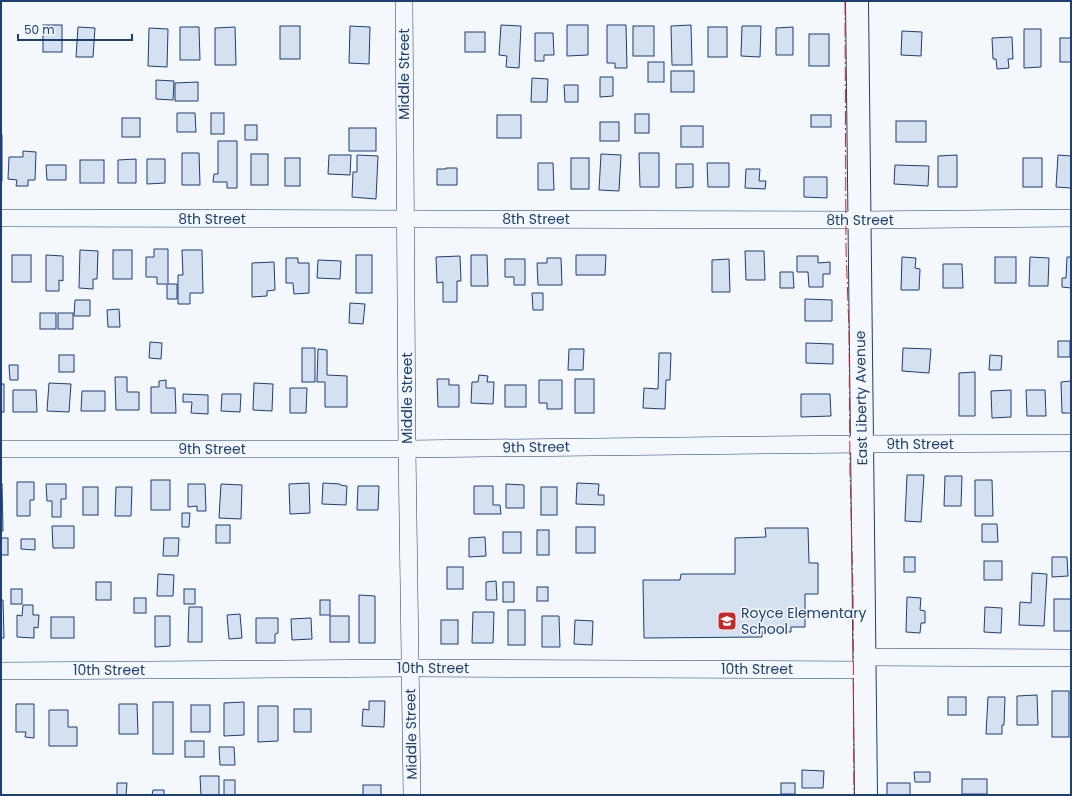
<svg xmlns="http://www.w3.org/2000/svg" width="1072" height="796" font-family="Poppins,sans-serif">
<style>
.building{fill:#d5e0f0;stroke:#1d3f73}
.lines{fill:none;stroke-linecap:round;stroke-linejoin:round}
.minor-casing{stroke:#1d3f73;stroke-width:18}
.major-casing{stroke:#1d3f73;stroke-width:24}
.minor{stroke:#f4f7fb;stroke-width:17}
.major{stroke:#f4f7fb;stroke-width:22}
.power{stroke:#c62828;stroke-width:1;stroke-dasharray:14 3 2 3;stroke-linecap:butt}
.labels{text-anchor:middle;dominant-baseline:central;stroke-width:3;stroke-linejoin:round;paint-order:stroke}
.street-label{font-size:14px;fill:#1d3f73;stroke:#f4f7fb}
.poi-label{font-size:14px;fill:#1d3f73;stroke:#f4f7fb;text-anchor:start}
</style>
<rect width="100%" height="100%" fill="#f4f7fb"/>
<g class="building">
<rect x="43" y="25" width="19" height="27"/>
<path d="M501,25L521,26L519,68L506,67L507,56L499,55Z"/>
<path d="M567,25H588V55L567,56Z"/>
<path d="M607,25H626L627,68H615V63H607Z"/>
<path d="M691,25L692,65H672L671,26Z"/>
<rect x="280" y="26" width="20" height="33"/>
<path d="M350,26L370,27L369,64L349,63Z"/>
<rect x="633" y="26" width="21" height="30"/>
<path d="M742,26H761L760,57L741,56Z"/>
<path d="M78,27L95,28L93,57H76Z"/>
<path d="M180,27H199L200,60H180Z"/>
<path d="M235,27L236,65H215V28Z"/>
<rect x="708" y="27" width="19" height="30"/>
<path d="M793,27V55H776V28Z"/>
<path d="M149,28L168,29L167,67L148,66Z"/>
<path d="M1024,29H1041V67L1024,68Z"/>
<path d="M902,31L922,32L921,56L901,55Z"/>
<rect x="465" y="32" width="20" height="20"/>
<path d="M535,33H553L554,55H544V61H535Z"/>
<rect x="809" y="34" width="20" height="32"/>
<path d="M1012,37L1013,59H1008L1009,68L997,69L996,59H993L992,38Z"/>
<rect x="1060" y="38" width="11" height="24"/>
<rect x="648" y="62" width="16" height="20"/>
<rect x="671" y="71" width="23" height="21"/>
<path d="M600,77H613V96L600,97Z"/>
<path d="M532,78L548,79L547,102H531Z"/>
<path d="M156,80L174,81L173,100L156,99Z"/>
<path d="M198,82V101H175V83Z"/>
<path d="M564,85H578V102H565Z"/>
<path d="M177,113H195L196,132H177Z"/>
<rect x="211" y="113" width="13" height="21"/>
<rect x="635" y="114" width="14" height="19"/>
<rect x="497" y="115" width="24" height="23"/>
<rect x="811" y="115" width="20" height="12"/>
<rect x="122" y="118" width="18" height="19"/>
<rect x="896" y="121" width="30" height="21"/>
<rect x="600" y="122" width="19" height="19"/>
<rect x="245" y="125" width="12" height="15"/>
<rect x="681" y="126" width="22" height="21"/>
<rect x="349" y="128" width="27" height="23"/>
<rect x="1" y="135" width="1" height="46"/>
<path d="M218,141H237V188H227V182H213L214,174H218Z"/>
<path d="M23,151L36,152L35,180H28V186H16L17,180L8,179L9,157H23Z"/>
<path d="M182,153H199L200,185H182Z"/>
<path d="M639,153H659V187H640Z"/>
<rect x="251" y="154" width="17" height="31"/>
<path d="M601,154L621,155L619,191L599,190Z"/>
<path d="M329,155H351L350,175L328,174Z"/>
<path d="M357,155L378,156L376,199L352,197L353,172H357Z"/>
<path d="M957,155V187H938V156Z"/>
<path d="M1058,155L1071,156V188L1056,187Z"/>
<rect x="285" y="158" width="15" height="28"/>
<rect x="571" y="158" width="18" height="31"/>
<rect x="1023" y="158" width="19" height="29"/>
<path d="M136,159V183H118V160Z"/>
<path d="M147,159H165V183L147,184Z"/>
<rect x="80" y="160" width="24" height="23"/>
<path d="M538,163H553L554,190H538Z"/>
<path d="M707,163H729V187H708Z"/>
<path d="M676,164H693V187L676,188Z"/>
<path d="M46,165H66V180H47Z"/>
<path d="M895,165L929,166L928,186L894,184Z"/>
<path d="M446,168H457V185H437V169H446Z"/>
<path d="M746,169H760L759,181H766L765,189L745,188Z"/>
<path d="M804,177H827V198L804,197Z"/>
<path d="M154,249H168V284H177V299H167V284H157V277H146V257H154Z"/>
<path d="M80,250L98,251L97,279H93V289L79,288Z"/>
<rect x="113" y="250" width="19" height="29"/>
<path d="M182,250H202L203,293H190V304H178V275H183Z"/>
<path d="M745,251H764L765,280H746Z"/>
<rect x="12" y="255" width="19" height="27"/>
<path d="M46,255L63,256V281L59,280V291H46Z"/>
<rect x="356" y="255" width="16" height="38"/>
<path d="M471,255H487L488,286H471Z"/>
<path d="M576,255H606L605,275H576Z"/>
<path d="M460,256L461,281H457V302H443V282L437,283L436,257Z"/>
<path d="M797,256H818V263L830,262V274H823V287H809L808,272H797Z"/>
<path d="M902,257L916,258L915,268L920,269L919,290H901Z"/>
<rect x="995" y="257" width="21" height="26"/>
<path d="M1030,257L1049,258L1048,286H1029Z"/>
<path d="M1067,257H1071V288L1062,287V278H1066Z"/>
<path d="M286,258H298V263H309V293L294,294L293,283H286Z"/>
<path d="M547,258H561L562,285H538L537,263H547Z"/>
<path d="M505,259H525V285H514V277H505Z"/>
<path d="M729,259L730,292H712V260Z"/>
<path d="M318,260L341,261L340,279L317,278Z"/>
<path d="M274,262L275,290L267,291V296L252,297V263Z"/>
<path d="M943,264H962L963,288H943Z"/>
<path d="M780,272H793L794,288H780Z"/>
<path d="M532,293H543V310H533Z"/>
<path d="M805,299L832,300V321H805Z"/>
<path d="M75,300H90V316H74Z"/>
<path d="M350,303L365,304L363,324L349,323Z"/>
<path d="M119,309L120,327H108L107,310Z"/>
<rect x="40" y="313" width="16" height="16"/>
<rect x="58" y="313" width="15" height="16"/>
<rect x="1058" y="341" width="12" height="16"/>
<path d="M150,342L162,343L161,359L149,358Z"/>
<path d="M806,343L833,344V364L806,363Z"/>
<rect x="302" y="348" width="13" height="34"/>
<path d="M903,348L931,349L929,373L902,371Z"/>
<path d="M318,349L327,350V375L347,376V407H325V382H317Z"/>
<path d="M569,349H584L583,370H568Z"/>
<path d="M659,353H671L670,380H666L665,409L643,408L644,388L658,389Z"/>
<rect x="59" y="355" width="15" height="17"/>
<path d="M990,355L1002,356L1001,370H989Z"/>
<path d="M9,365H18V380H10Z"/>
<path d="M975,372V416H959V373Z"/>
<path d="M479,375L488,376L487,382H494L493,404L471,403L472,382H478Z"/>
<path d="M115,377H127V392H139V410H116Z"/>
<path d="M437,379H449V385H459V407H438Z"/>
<rect x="575" y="379" width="19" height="34"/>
<path d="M166,380V388H175L176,413H151V387H159V381Z"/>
<path d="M539,380H562V409H547V403H539Z"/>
<path d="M1071,381V413H1062L1061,382Z"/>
<path d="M49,383L71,384L69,412L47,411Z"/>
<path d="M254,383L273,384L272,411L253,410Z"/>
<rect x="1" y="384" width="3" height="28"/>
<rect x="505" y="385" width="21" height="22"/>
<path d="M290,388H307L306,413H290Z"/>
<path d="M13,390H36L37,412H13Z"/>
<path d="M1011,390V417L992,418L991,391Z"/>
<path d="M1026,390H1045L1046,416H1027Z"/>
<path d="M82,391H105V411H81Z"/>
<path d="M183,394L208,395V414L191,413L192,402H183Z"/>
<path d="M222,394H241L240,412L221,411Z"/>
<path d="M801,394H830L831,416L801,417Z"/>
<path d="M907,475H924L921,522L905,521Z"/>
<path d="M945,476H962L961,506H944Z"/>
<rect x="151" y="480" width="19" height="30"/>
<path d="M975,480H992L993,516H975Z"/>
<path d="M17,482H34V500H30V516H17Z"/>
<path d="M1,483H2L3,531H1Z"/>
<path d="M309,483L310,513L290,514L289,484Z"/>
<path d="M323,483L340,484V485L347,486L346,505L322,504Z"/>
<path d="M577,483L599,484L598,495H604V505L576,504Z"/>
<path d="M46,484H66V499H61V517H52V501H47Z"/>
<path d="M188,484H205L206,511H197V506L188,507Z"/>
<path d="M221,484L242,485L241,519L219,518Z"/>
<path d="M506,484L524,485V508H506Z"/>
<path d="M358,486H379L378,510H357Z"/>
<path d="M474,486H493V505H500L501,514H474Z"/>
<rect x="83" y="487" width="15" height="28"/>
<path d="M116,487H132L131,516H115Z"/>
<rect x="541" y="487" width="16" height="28"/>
<path d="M182,513H190L189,527H182Z"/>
<path d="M982,524H997L998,542H982Z"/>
<rect x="216" y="525" width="14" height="18"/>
<path d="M52,526H74V548H53Z"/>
<rect x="576" y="527" width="19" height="26"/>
<path d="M765,528H808L809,563H818V594H805V627H791V632H762V637L644,638L643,580H680L681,574H735V538L766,537Z"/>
<rect x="537" y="530" width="12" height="25"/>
<rect x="503" y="532" width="18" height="21"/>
<path d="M485,537L486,556L469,557V538Z"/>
<rect x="1" y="538" width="7" height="17"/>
<path d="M164,538H179L178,556H163Z"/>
<path d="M21,539H35V550L21,549Z"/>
<rect x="904" y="557" width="11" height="15"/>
<path d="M1052,557H1067L1068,576L1052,577Z"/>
<rect x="984" y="561" width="18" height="19"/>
<rect x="447" y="567" width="16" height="22"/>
<path d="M1032,573L1047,574L1044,626L1019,625L1020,602L1031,603Z"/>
<path d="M158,574L174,575L173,596H157Z"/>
<path d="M496,581L497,600H486V582Z"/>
<rect x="96" y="582" width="15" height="18"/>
<rect x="503" y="582" width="11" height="20"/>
<rect x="537" y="587" width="11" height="14"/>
<rect x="11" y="589" width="11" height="15"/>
<rect x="184" y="589" width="11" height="15"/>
<path d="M359,595L375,596V643H359Z"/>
<path d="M907,597L921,598L920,610L925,611V623H921L920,633L906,632Z"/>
<rect x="134" y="598" width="12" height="15"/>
<rect x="1054" y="599" width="17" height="32"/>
<path d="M1,600H3L4,638H1Z"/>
<rect x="320" y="600" width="10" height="15"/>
<path d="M23,605H33V615H39L38,628L34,627V638L17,637V615L22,616Z"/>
<path d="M189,607H202V642H188Z"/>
<path d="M985,607L1002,608L1001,633L984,632Z"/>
<rect x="508" y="610" width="17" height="35"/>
<path d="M473,612H494L493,643H472Z"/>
<path d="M240,614L242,638L229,639L227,615Z"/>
<path d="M155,616H170V646L155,647Z"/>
<rect x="330" y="616" width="19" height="26"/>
<path d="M542,616H559L560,647H542Z"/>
<rect x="51" y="617" width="23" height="21"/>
<path d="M256,618H278V633L275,634V643H256Z"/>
<path d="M311,618L312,639L292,640L291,619Z"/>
<rect x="441" y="620" width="17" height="24"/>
<path d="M575,620L593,621L592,645L574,644Z"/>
<rect x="1052" y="691" width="17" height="46"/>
<path d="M1037,695L1038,725H1017V696Z"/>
<rect x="948" y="697" width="18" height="18"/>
<path d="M988,697H1005L1004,725H1002V734H986Z"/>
<path d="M369,701H385L384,727L362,726L363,709L369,710Z"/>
<rect x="153" y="702" width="20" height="52"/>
<path d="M244,702V735L224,736V703Z"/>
<path d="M16,704H34V738L25,737L26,732H16Z"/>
<path d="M119,704H137L138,734H119Z"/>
<rect x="191" y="705" width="19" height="27"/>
<path d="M258,706H278V741L258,742Z"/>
<rect x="294" y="709" width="17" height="23"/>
<path d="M49,710H68V727H77V746H49Z"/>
<rect x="185" y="741" width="19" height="16"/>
<path d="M219,747H234L235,765H220Z"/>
<path d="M802,770L824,771L823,788H802Z"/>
<path d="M914,772H930V782H915Z"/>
<path d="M200,776H219V795H201Z"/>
<rect x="962" y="779" width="25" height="15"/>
<rect x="224" y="780" width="11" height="15"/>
<path d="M117,783H127L126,795H117Z"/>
<rect x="781" y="783" width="14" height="11"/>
<rect x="887" y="783" width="23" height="12"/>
<rect x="363" y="785" width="18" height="10"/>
<path d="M153,790H164V795H152Z"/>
</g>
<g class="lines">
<defs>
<g id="minor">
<path d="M404,1L407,449L412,795"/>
<path d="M1,218L859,220L1071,218"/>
<path d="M1,449H407L862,444L1071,443"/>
<path d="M864,657L1071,658"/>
<path d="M1,671L410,668L864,670"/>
</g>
<path id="major" d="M857,1L866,795"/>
</defs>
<use href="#minor" class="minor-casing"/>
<use href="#major" class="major-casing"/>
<use href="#minor" class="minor"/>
<use href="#major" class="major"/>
<path class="power" d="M845,1L846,249L849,330L850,471L853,592L854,795"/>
</g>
<defs>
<symbol id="school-square" viewBox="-11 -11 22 22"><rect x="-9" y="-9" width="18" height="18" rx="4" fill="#c62828" stroke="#f4f7fb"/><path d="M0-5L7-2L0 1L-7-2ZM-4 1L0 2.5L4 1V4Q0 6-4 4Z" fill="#fff"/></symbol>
</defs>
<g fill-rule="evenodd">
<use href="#school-square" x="716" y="610" width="22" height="22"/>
</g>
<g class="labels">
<g class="street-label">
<text transform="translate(404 74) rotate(-90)">Middle Street</text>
<text x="212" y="219">8th Street</text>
<text x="536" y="219">8th Street</text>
<text x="860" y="220">8th Street</text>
<text transform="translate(407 398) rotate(-90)">Middle Street</text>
<text transform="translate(861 398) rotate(-91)">East Liberty Avenue</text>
<text x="920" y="444">9th Street</text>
<text transform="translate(536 447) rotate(-1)">9th Street</text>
<text x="212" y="449">9th Street</text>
<text x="433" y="668">10th Street</text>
<text x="757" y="669">10th Street</text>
<text x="109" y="670">10th Street</text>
<text transform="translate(411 734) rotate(-91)">Middle Street</text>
</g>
<g class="poi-label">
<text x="741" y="613">Royce Elementary<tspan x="741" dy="16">School</tspan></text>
</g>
</g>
<rect width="1072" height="796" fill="none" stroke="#1d3f73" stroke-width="4"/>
<path d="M18 34v6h114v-6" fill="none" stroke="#1d3f73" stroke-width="2"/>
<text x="24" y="34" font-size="12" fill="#1d3f73" stroke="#f4f7fb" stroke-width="3" paint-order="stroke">50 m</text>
</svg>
